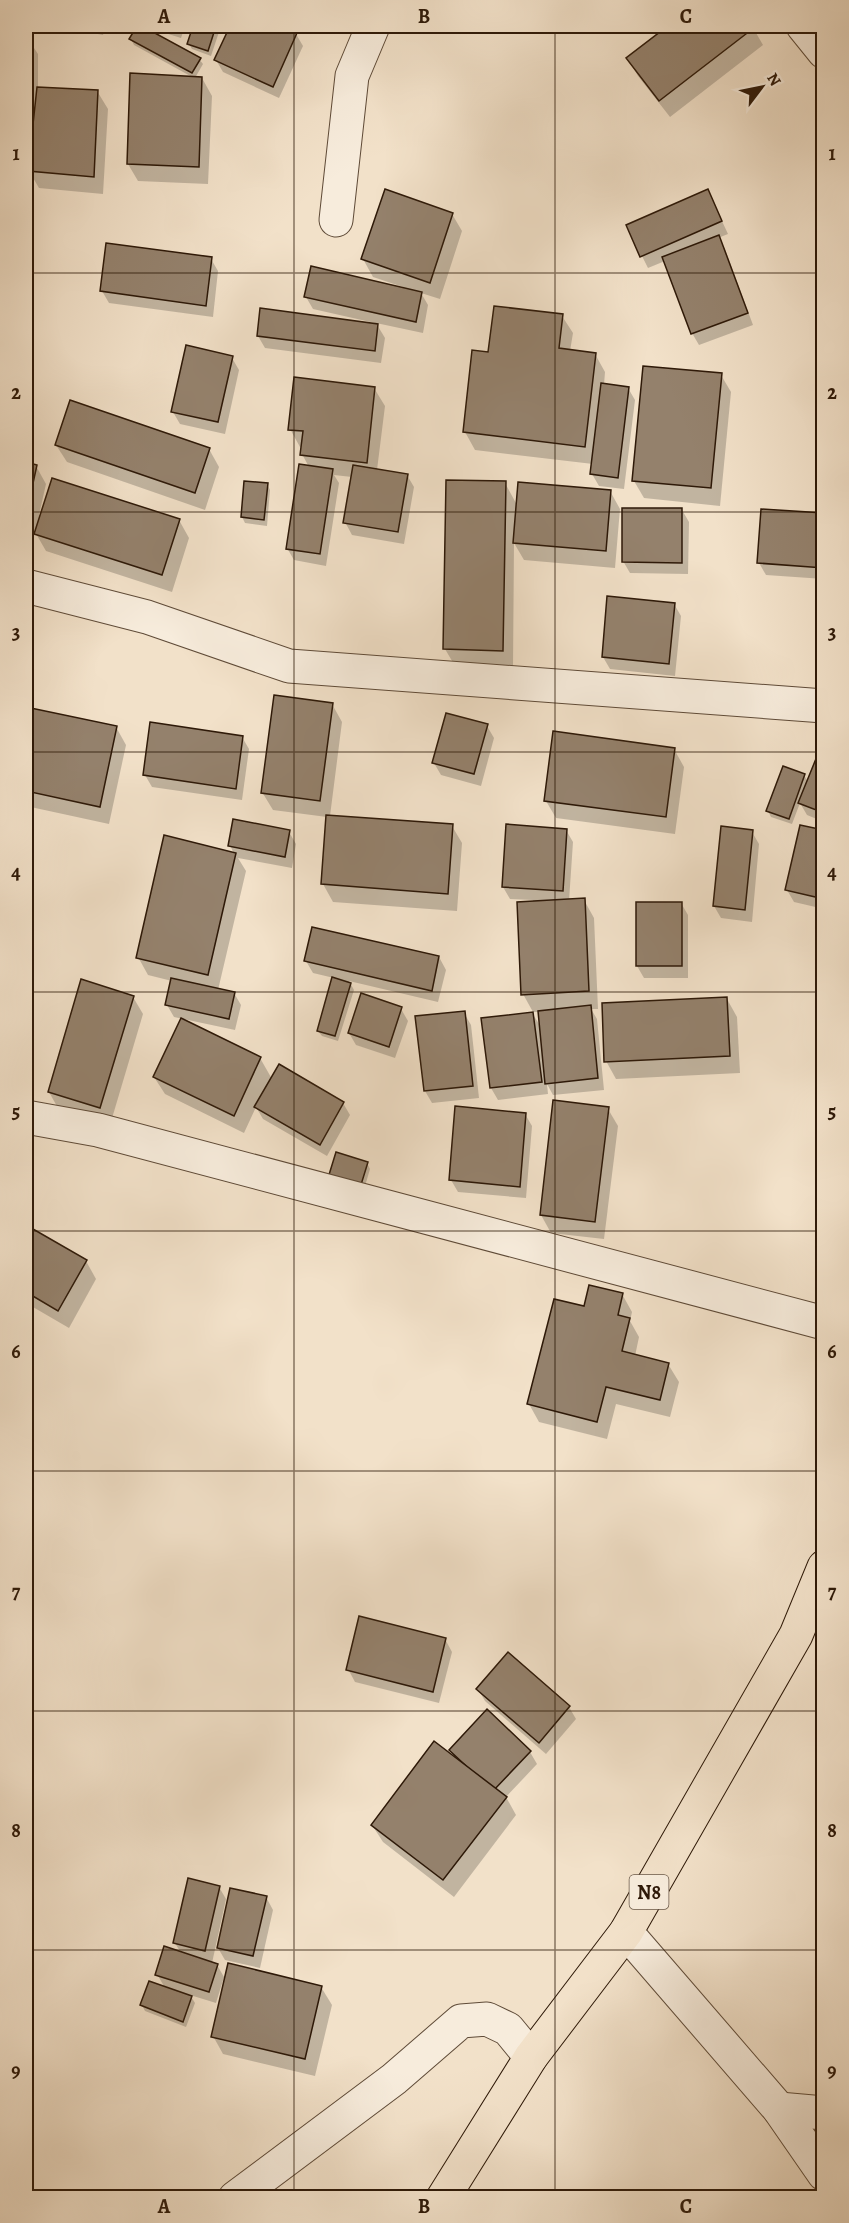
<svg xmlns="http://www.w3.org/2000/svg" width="849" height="2223" font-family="Alegreya,serif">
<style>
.shadow{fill:#0003}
.building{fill:#94816c;stroke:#2e1908;stroke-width:1.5}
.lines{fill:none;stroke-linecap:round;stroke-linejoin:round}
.minor-casing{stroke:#5f4b38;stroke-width:35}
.trunk-casing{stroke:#2e1908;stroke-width:35}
.minor{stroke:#f7ecdc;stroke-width:33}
.trunk{stroke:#f2e1c9;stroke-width:33}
.grid{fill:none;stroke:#2e1908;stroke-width:1.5;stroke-opacity:0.55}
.labels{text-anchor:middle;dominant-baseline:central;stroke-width:4.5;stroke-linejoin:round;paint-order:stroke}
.shield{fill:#f7ecdc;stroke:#6a5848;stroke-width:1.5}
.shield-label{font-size:20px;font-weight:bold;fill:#2e1908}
.neatline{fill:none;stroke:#2e1908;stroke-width:2}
.grid-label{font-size:20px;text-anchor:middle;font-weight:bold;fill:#2e1908}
</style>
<rect width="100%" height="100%" fill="#f2e1c9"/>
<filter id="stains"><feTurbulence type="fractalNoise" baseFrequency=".00333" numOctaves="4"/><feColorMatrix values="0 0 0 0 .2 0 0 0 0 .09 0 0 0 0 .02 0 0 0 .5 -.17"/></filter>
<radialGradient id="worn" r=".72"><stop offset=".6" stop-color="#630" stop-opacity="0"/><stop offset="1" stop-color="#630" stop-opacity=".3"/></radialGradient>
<g class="shadow">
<path d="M56,26H105L103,35Z"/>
<path d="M139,26L199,59L203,64L195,78H202L212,96L208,184L138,181L128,164L194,78L134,45L131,39Z"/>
<path d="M143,26H185L181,38Z"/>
<path d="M195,26H221L211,56L192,49L189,44Z"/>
<path d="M231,26H276L296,34L303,46L279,98L223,72L216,60Z"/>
<path d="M655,26H752L763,45L670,117L638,76L628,59L661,33Z"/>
<path d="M26,36L38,54V89L97,91L108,109L103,194L39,188L29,171L34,130H26Z"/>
<path d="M708,191L728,234L718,238L725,249L753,325L699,345L692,333L665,261L648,268L642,256Z"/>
<path d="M452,214L462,231L440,299L421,293L428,305L423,333L376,323L385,338L381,363L265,348L258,336L375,325V323L313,309L306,297L403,289V287L373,277L363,259Z"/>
<path d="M211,259L218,271L213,317L109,303L102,291Z"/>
<path d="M562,316L573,333L570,351L595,354L605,372L604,385L628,388L635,400L624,489L599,486L592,474L593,464L475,450L465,432Z"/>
<path d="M232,358L239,370L225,434L180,424L173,412Z"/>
<path d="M721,375L731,392L720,506L644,498L634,481Z"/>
<path d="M374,388L385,406L377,470L407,475L414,487L404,544L352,535L345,522L352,477L334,475L339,483L326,566L294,560L287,548L309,467L302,454L303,447H300L290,429Z"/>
<path d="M56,445L209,449L219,467L205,510L67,462Z"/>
<path d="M26,464L36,466L46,484L39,515L179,520L189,538L172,592L46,551L35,532L33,541L26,539Z"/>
<path d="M505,483L517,505L610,491L620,509L615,568L524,560L514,543L513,668L455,666L445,649Z"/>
<path d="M267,484L270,490L267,526L245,523L242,517Z"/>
<path d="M682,510L689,522L688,574L630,573L623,561Z"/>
<path d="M824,515V579L766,575L759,563Z"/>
<path d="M674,604L681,616L675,676L610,669L603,657Z"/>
<path d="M332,704L342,722L330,816L452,826L462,843L457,911L333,902L323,884L327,817L273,810L262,792Z"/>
<path d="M26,708L116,727L126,745L109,824L26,806Z"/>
<path d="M487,726L494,738L481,786L441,775L434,763Z"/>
<path d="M242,737L249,749L242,800L152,787L145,775Z"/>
<path d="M824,743V822L807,815L800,803L792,824L771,817L768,811L804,775L808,782Z"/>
<path d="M674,749L684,767L675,834L556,818L546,801Z"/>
<path d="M566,830L573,842L569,901L584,900L594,918L598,1009H591L597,1019L604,1090L553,1095L547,1084L548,1094L498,1100L491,1088L483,1019L532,1013L541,1027L539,1012H533L523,994L533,900L510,899L503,887Z"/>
<path d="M289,832L296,844L292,868L238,858L246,871L218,990L234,993L241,1005L235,1030L174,1017L167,1005L172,981L148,975L138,957L234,854L230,845Z"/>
<path d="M752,832L759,844L752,922L721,918L714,906Z"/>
<path d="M824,832V909L794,902L787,890Z"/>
<path d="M681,903L688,915V978H644L637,966Z"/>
<path d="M439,957L446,970L438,1002L349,981L354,990L338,1041L322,1036L318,1031L334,978L313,973L306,961Z"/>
<path d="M133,997L143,1014L110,1125L59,1110L49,1092Z"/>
<path d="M727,999L737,1017L740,1073L616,1079L606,1061Z"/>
<path d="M401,1009L408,1021L395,1058L356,1045L349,1033Z"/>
<path d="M464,1013L471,1025L479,1098L432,1103L425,1091L417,1018Z"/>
<path d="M181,1020L260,1058L272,1079L343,1103L350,1115L327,1156L263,1119L256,1107L244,1133L165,1094L154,1077Z"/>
<path d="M608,1109L618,1126L604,1239L551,1233L541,1215Z"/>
<path d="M525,1114L532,1126L526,1198L458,1192L451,1180Z"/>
<path d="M367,1163L370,1169L363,1193L333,1183Z"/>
<path d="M26,1227L86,1261L96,1279L69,1328L26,1303Z"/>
<path d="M622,1294L632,1312L630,1321L639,1337L635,1356L668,1364L679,1382L670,1417L616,1404L607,1439L539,1422L529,1404L585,1308Z"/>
<path d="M26,1394L33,1407L26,1442Z"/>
<path d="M445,1639L452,1652L439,1703L355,1682L348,1669Z"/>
<path d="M508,1654L569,1707L576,1719L546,1754L485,1701L478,1689Z"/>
<path d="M451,1750L530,1752L537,1764L506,1797L516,1815L454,1897L383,1842L372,1825L457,1760Z"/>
<path d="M219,1887L226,1899L212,1963L217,1965L224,1977L216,2003L190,1995L195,2003L186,2027L145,2011L142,2005L165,1988L157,1974L181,1953L175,1943Z"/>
<path d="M266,1897L273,1910L260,1968L225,1960L218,1948Z"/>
<path d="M321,1987L332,2005L315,2076L223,2054L213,2036Z"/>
</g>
<g class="building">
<path d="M137,26H142L201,58L192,73L129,39Z"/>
<path d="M193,26H216L208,51L187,44Z"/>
<path d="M230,26H280L297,33L273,87L214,60Z"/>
<path d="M657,26H753L755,27L659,101L626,58L661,31Z"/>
<path d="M26,35H28L30,112H26Z"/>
<path d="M130,73L202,77L199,167L127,164Z"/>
<path d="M37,87L98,90L94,177L28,171Z"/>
<path d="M385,189L453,213L430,283L361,259Z"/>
<path d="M708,189L722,221L640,257L626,225Z"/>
<path d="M719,235L748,313L691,334L662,257Z"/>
<path d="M106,243L212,257L206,306L100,291Z"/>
<path d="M311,266L422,292L416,322L304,297Z"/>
<path d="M494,306L563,314L559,348L596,353L585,447L463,432L472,350L488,352Z"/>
<path d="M260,308L378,324L375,351L257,336Z"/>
<path d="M186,345L233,356L218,422L171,412Z"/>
<path d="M643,366L722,373L711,488L632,481Z"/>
<path d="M294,377L375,387L367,463L300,455L303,431L288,430Z"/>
<path d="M601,383L629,387L618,478L590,474Z"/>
<path d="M70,400L210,448L195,493L55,445Z"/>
<path d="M26,462L37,465L26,515Z"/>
<path d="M299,464L333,469L320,554L286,549Z"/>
<path d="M353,465L408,474L398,532L343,523Z"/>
<path d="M52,478L180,519L162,575L34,534Z"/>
<path d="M446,480L506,481L503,651L443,649Z"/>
<path d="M244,481L268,483L264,520L241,517Z"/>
<path d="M518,482L611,490L606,551L513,543Z"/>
<path d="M622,508H682V563L622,562Z"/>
<path d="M761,509L824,513V568L757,563Z"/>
<path d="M607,596L675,603L669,664L602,657Z"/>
<path d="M274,695L333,703L320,801L261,793Z"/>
<path d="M26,707L117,726L100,807L26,791Z"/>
<path d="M446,713L488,724L474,774L432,763Z"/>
<path d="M150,722L243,736L236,789L143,775Z"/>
<path d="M553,731L675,748L666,817L544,801Z"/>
<path d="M824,739V813L798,803Z"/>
<path d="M783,766L805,774L789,819L766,811Z"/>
<path d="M326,815L453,824L448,894L321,884Z"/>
<path d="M233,819L290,830L285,857L228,846Z"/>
<path d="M506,824L567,829L563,891L502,887Z"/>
<path d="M800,825L824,830V899L785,890Z"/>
<path d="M721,826L753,830L745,910L713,906Z"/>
<path d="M164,835L236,853L208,975L136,958Z"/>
<path d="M585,898L589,991L521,995L517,902Z"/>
<rect x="636" y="902" width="46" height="64"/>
<path d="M312,927L439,956L432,991L304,961Z"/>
<path d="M332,977L351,983L335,1036L317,1031Z"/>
<path d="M171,978L235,992L229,1019L165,1005Z"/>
<path d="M81,979L134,996L100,1108L48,1092Z"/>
<path d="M361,993L402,1007L389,1047L348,1033Z"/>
<path d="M727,997L730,1056L604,1062L602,1003Z"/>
<path d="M591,1005L598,1078L545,1084L538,1011Z"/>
<path d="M465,1011L473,1086L424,1091L415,1016Z"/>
<path d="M533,1012L542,1082L490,1088L481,1018Z"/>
<path d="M181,1018L261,1057L234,1116L153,1077Z"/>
<path d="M279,1064L344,1102L320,1145L254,1107Z"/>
<path d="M553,1100L609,1107L595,1222L540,1215Z"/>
<path d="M455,1106L526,1113L520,1187L449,1180Z"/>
<path d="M336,1152L368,1162L360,1188L328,1178Z"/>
<path d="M26,1225L87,1260L58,1311L26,1292Z"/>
<path d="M589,1285L623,1293L618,1315L630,1318L622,1351L669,1363L660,1400L606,1387L597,1422L527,1404L554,1299L584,1306Z"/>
<path d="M359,1616L446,1638L433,1692L346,1670Z"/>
<path d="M508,1652L570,1706L539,1743L476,1689Z"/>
<path d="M487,1709L531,1751L493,1791L449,1750Z"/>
<path d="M434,1741L507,1797L443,1880L371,1825Z"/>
<path d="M188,1878L220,1886L205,1951L173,1943Z"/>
<path d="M230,1888L267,1896L253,1956L217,1948Z"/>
<path d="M164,1946L218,1964L209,1992L155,1975Z"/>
<path d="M228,1963L322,1986L305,2059L211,2037Z"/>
<path d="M149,1981L192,1996L183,2022L140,2005Z"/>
</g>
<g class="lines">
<defs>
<g id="minor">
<path d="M803,26L824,52"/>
<path d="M336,220L352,76L373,26"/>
<path d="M26,586L147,617L289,666L824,706"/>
<path d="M26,1117L98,1130L824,1323"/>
<path d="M626,1932L779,2109L824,2174"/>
<path d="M779,2109L824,2113"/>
<path d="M235,2198L394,2079L461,2021L487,2019L508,2029L531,2057"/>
</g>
<path id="trunk" d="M443,2198L531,2057L626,1932L796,1635L824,1567"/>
</defs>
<use href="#minor" class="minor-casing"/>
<use href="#trunk" class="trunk-casing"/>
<use href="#minor" class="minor"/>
<use href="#trunk" class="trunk"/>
</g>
<path class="grid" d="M294,26V2198M555,26V2198M26,273H824M26,512H824M26,752H824M26,992H824M26,1231H824M26,1471H824M26,1711H824M26,1950H824"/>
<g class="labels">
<rect class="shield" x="629.5" y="1875" width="39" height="34" rx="4.5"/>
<g class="shield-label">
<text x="649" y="1892">N8</text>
</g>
</g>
<rect width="849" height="2223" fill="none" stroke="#f2e1c9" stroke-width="66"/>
<g transform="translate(762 87) rotate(58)" stroke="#f7ecdc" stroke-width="4.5" paint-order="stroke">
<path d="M0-4.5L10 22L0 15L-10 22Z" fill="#2e1908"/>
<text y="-9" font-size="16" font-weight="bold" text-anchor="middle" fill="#2e1908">N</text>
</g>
<rect x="33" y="33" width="783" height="2157" class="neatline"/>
<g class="grid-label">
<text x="164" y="23">A</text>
<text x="424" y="23">B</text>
<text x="686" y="23">C</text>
<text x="16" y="160">1</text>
<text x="832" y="160">1</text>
<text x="16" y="399">2</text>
<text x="832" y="399">2</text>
<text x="16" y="639">3</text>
<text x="832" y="639">3</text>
<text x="16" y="879">4</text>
<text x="832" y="879">4</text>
<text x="16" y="1118">5</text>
<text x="832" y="1118">5</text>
<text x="16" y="1358">6</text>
<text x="832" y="1358">6</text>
<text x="16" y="1598">7</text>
<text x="832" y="1598">7</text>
<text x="16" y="1837">8</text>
<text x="832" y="1837">8</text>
<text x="16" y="2077">9</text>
<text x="832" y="2077">9</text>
<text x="164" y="2213">A</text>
<text x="424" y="2213">B</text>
<text x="686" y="2213">C</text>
</g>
<rect width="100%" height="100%" filter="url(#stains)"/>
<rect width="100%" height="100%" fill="url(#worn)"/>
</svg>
